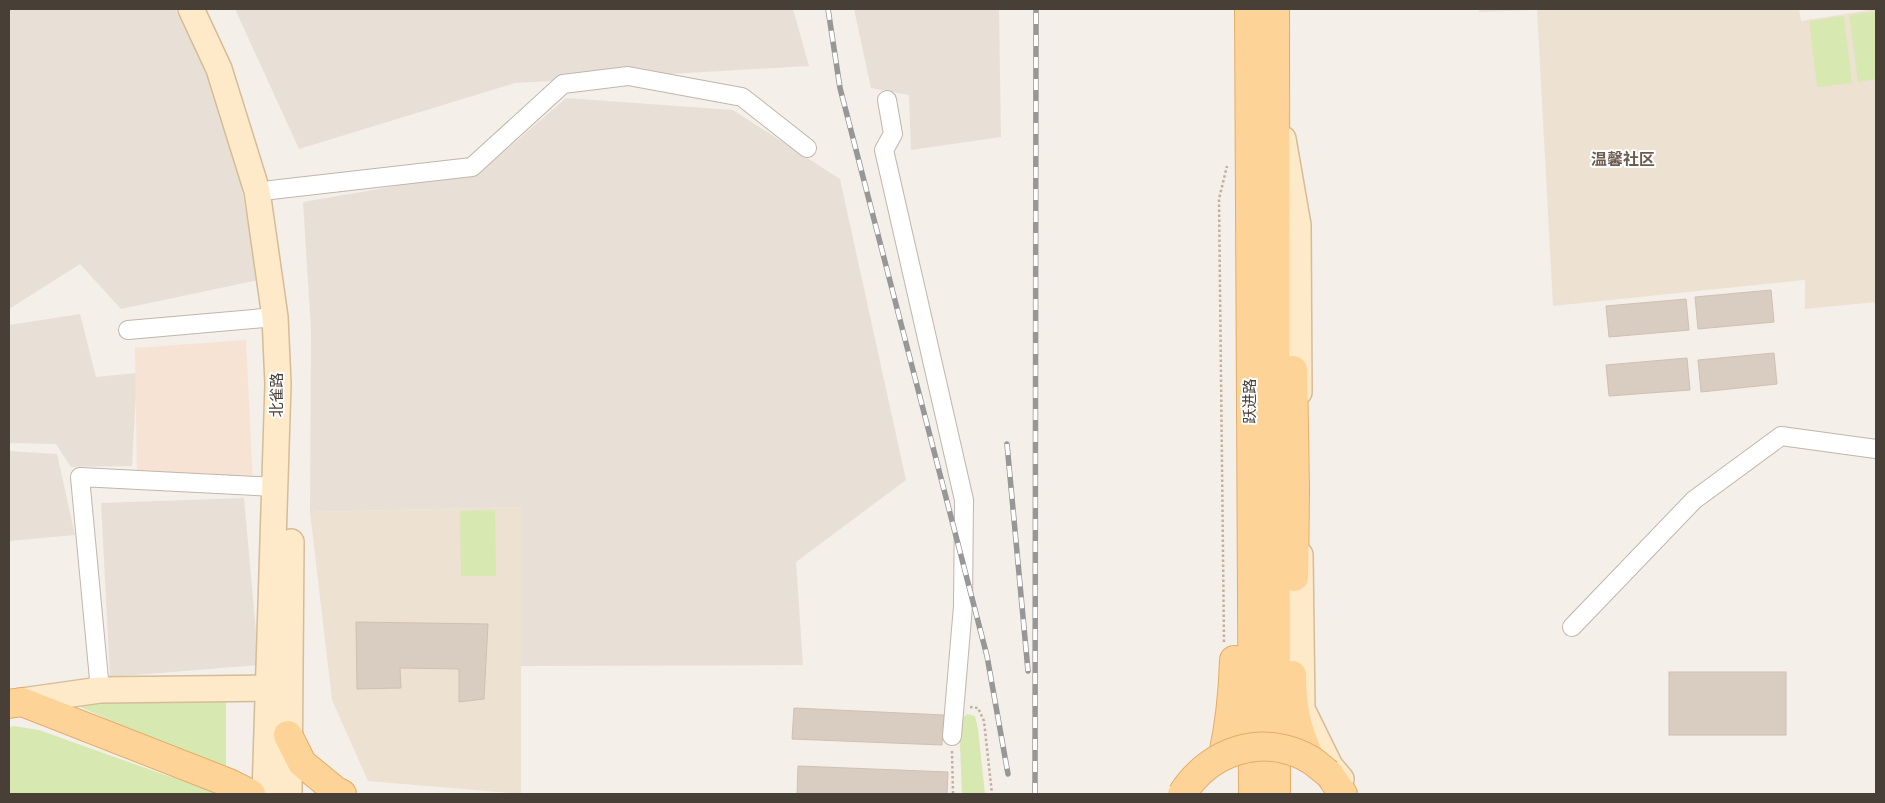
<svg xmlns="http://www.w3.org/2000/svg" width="1885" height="803" font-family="'Fira Sans','Noto Sans SC',sans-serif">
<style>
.residential{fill:#e8e0d7}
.commercial{fill:#f6e3d4}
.education{fill:#ede2d2}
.green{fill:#d7e8b1}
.building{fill:#d9ccc1;stroke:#d1c0b1}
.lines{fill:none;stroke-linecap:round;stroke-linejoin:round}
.street-casing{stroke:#c0b6ab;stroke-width:20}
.secondary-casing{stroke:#d4bc99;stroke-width:28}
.primary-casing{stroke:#e4ad67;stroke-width:30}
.path{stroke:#c2af9c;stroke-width:2.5;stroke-dasharray:2.5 2.5;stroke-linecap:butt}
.street{stroke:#fff;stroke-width:18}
.secondary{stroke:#feeac8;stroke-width:25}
.primary{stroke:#fed398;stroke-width:28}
.rail-casing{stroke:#979797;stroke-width:5.5}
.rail{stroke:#fff;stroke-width:4;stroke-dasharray:11;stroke-linecap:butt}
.primary-bridge-casing{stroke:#e4ad67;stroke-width:30;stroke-linecap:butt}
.primary-bridge{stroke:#fed398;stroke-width:28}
.labels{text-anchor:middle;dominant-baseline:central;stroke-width:4;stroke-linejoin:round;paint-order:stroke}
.street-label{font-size:15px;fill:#483f37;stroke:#fff}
.neighbourhood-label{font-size:16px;font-weight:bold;fill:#6b5b4e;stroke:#fff}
</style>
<rect width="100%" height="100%" fill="#f4efe9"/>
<g class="residential">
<path d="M9,9H175L215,90L238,169L258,280L121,309L80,264L9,309Z"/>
<path d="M235,9H793L809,66L515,83L299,149Z"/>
<path d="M854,9H999L1001,137L911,150L909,95L871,88Z"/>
<path d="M566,98L733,110L840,179L906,480L796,562L803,665L521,666L520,507L310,512L311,329L303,202L482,171Z"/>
<path d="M80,314L96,377L137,373L132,466L71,467L56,444L9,443V325Z"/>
<path d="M9,451L57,454L75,535L9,541Z"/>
<path d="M244,498L259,665L110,677L101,503Z"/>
</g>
<path class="commercial" d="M246,340L253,485L137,475L135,348Z"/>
<g class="education">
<path d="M1479,9H1799L1801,21L1876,9V302L1805,309V280L1553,306L1537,10L1479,12Z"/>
<path d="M521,507V794L368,781L332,700L310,512Z"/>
</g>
<g class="green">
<path d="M1876,12V79L1858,82L1849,15Z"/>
<path d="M1844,16L1852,83L1817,87L1809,21Z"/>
<path d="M495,510L496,576H461L460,511Z"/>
<path d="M226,696V773L74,704Z"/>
<path d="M967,714L975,716L978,729L985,794H962L959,721Z"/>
<path d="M13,726L39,730L165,775L223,792V794H9V728Z"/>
</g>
<g class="building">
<path d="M1771,290L1774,322L1698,329L1695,297Z"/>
<path d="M1686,299L1689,330L1609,337L1606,306Z"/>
<path d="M1774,353L1777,384L1701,392L1698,360Z"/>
<path d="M1687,358L1690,390L1609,396L1606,365Z"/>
<path d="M356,622L488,624L484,699L459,702V669L400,668L401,688L357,689Z"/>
<rect x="1669" y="672" width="117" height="63"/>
<path d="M794,708L944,715L942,745L792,739Z"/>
<path d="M798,766L948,772L947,794H797Z"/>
</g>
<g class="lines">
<defs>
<g id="street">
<path d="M887,100L893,134L884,150L964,500L963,606L952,736"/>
<path d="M271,190L472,167L563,84L628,76L742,97L807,148"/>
<path d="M128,330L275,317"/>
<path d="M1572,627L1694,500L1781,436L1876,449"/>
<path d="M100,690L80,477L276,487"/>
</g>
<g id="secondary">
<path d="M191,9L219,69L257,191L275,317L278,384L265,794"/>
<path d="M1283,139L1298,225L1299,392"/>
<path d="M1300,555L1302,709L1330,766L1341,779"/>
<path d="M15,702L100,690L269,688"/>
<path d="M289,794L291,542"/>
</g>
<g id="primary">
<path d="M1249,9L1253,794"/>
<path d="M1275,9L1276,794"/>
<path d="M1293,370L1295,490L1294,577"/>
<path d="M1292,675C1292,709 1297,730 1311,760"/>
<path d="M9,704L22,702L229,783L251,794"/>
<path d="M288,735L302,763L336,791L342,794"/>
<path d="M1223,755C1230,723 1233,693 1234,660"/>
<path d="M1329,774L1343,794"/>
</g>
</defs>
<use href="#street" class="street-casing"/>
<use href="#secondary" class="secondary-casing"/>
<use href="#primary" class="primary-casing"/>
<g class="path">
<path d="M1224,642L1219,199L1227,166"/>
<path d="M970,707L978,708L984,721L992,794"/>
<path d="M952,751L953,794"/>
</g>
<use href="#street" class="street"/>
<use href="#secondary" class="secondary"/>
<use href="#primary" class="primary"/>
<defs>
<g id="rail">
<path d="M828,9L840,88L987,656L1008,774"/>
<path d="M1007,444L1028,671"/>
<path d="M1035,794L1036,9"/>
</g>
</defs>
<use href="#rail" class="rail-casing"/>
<use href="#rail" class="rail"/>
<defs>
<path id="primary-bridge" d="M1182,794C1210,750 1264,732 1311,760C1317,764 1323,770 1329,774"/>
</defs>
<use href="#primary-bridge" class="primary-bridge-casing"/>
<use href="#primary-bridge" class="primary-bridge"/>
</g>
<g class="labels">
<g class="street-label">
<text transform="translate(277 395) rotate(-90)">北雀路</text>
<text transform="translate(1250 401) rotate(-90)">跃进路</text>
</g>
<g class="neighbourhood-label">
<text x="1623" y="159">温馨社区</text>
</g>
</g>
<rect width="1885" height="803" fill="none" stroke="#483f37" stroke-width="20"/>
</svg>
